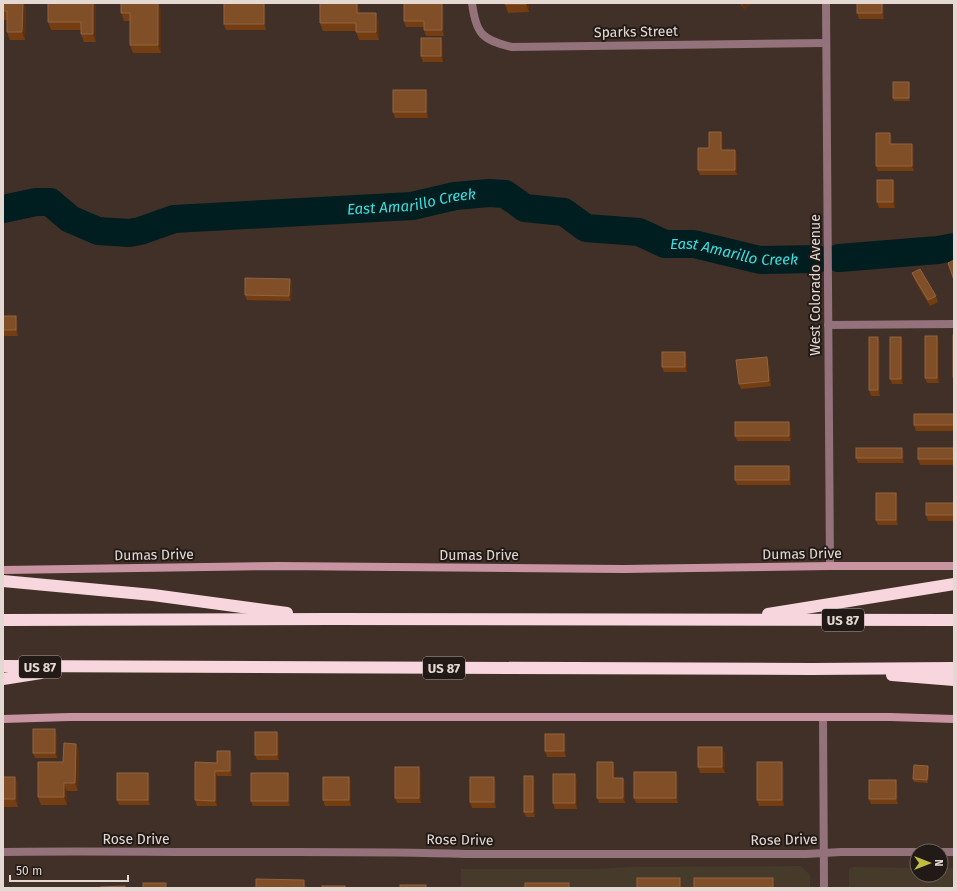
<svg xmlns="http://www.w3.org/2000/svg" width="957" height="891" font-family="'Fira Sans',sans-serif">
<style>
.education{fill:#463a2b}
.lines{fill:none;stroke-linecap:round;stroke-linejoin:round}
.river{stroke:#001e1f;stroke-width:28}
.minor{stroke:#93727b;stroke-width:8}
.secondary{stroke:#c994a2;stroke-width:8}
.motorway{stroke:#f8d6de;stroke-width:12}
.wall{fill:#743e12}
.shaded-wall{fill:#5b3112}
.building{fill:#804e27;stroke:#906442}
.labels{text-anchor:middle;dominant-baseline:central;stroke-width:4;stroke-linejoin:round;paint-order:stroke}
.shield{fill:#221a16;stroke:#a99f9a;stroke-width:1}
.shield-label{font-size:13px;font-weight:bold;fill:#e3d8d2}
.street-label{font-size:14px;fill:#e3d8d2;stroke:#221a16}
.water-label{font-size:15px;font-style:italic;fill:#3ededf;stroke:#221a16}
</style>
<rect width="100%" height="100%" fill="#413027"/>
<g class="education">
<path d="M801,866L810,875V888H461V869H595L630,867Z"/>
<path d="M853,867L917,868V875H941V868H954V888H849V869Z"/>
</g>
<g class="lines">
<g class="river">
<path id="s1" d="M3,209L36,202H50L70,219L98,231L129,233L140,231L174,219L412,206L455,196L489,193L505,194L525,208L564,212L586,228L639,232L665,244H694L760,260L817,259"/>
<path d="M839,258L938,250L954,247"/>
</g>
<g class="minor">
<path d="M472,3C476,34 482,40 512,47L826,43"/>
<path d="M826,3L830,566"/>
<path d="M828,325L954,324"/>
<path d="M823,717L824,888"/>
<path d="M3,852C74,851 144,852 215,852C299,852 383,851 466,854H806L841,852H917"/>
<path d="M941,852H954"/>
</g>
<g class="secondary">
<path d="M3,570L277,566L623,569L830,566H954"/>
<path d="M3,719L69,717H891L954,719"/>
</g>
<g class="motorway">
<path d="M3,581L153,595L287,613"/>
<path d="M768,614L954,584"/>
<path d="M3,620L330,619L954,620"/>
<path d="M3,666L811,669L954,668"/>
<path d="M892,675L954,680"/>
<path d="M3,679L41,673"/>
</g>
</g>
<g class="wall">
<path d="M3,3L26,8L25,40H10L7,32V20H3Z"/>
<path d="M48,3H95L96,7V42H84L81,34V30H51L48,22Z"/>
<path d="M529,3V12L508,13L505,4Z"/>
<path d="M740,3H753L744,9Z"/>
<path d="M884,3V19H859L857,13Z"/>
<path d="M444,7V36H426L424,30V27H406L404,21Z"/>
<path d="M266,9V30H226L224,24Z"/>
<path d="M161,10V53H133L130,45V21H124L121,13Z"/>
<path d="M360,10V13H376L379,22V40H359L356,31H323L320,23Z"/>
<path d="M443,43V62H423L421,56Z"/>
<path d="M910,84V101H894L893,98Z"/>
<path d="M426,90L428,95V118H395L393,112Z"/>
<path d="M721,132L723,138V150H735L737,155V175H700L698,170L709,148Z"/>
<path d="M890,133L892,139V144H912L914,149V171H878L876,166Z"/>
<path d="M893,180L895,185V208H879L877,202Z"/>
<path d="M912,273L936,296L938,302L930,306L914,279Z"/>
<path d="M290,279L292,285L291,301L247,300L245,295Z"/>
<path d="M3,316L18,321V336H3Z"/>
<path d="M937,336L939,342V383H927L925,378Z"/>
<path d="M880,342V396H871L869,390Z"/>
<path d="M903,342V384H892L890,379Z"/>
<path d="M685,352L687,358V372H664L662,367Z"/>
<path d="M769,363L771,386L741,389L739,384Z"/>
<path d="M954,414V431H916L914,425Z"/>
<path d="M791,428V441H737L735,436Z"/>
<path d="M954,448V465H920L918,459Z"/>
<path d="M904,454V463H858L856,458Z"/>
<path d="M789,466L791,472V485H737L735,480Z"/>
<path d="M896,493L898,499V525H878L876,520Z"/>
<path d="M954,503V521H928L926,515Z"/>
<path d="M277,732L279,737V760H257L255,755Z"/>
<path d="M564,734L566,740V757H547L545,751Z"/>
<path d="M57,735V758H35L33,753Z"/>
<path d="M76,744L79,752L78,791H67V805H41L38,797L63,762Z"/>
<path d="M725,753V773H700L698,767Z"/>
<path d="M232,757V776H217V806H197L195,800L217,763Z"/>
<path d="M928,766L929,769L928,783L914,782L913,779Z"/>
<path d="M419,767L421,773V803H397L395,798Z"/>
<path d="M615,768V778L625,784V803H599L597,798Z"/>
<path d="M784,768V806H759L757,800Z"/>
<path d="M148,773L150,779V805H119L117,800Z"/>
<path d="M288,773L290,779V806H253L251,801Z"/>
<path d="M533,776L535,782V817H526L524,812Z"/>
<path d="M3,777H15L18,785V807H3Z"/>
<path d="M349,777L351,782V806H325L323,800Z"/>
<path d="M494,777L496,783V808H472L470,802Z"/>
<path d="M678,777V803H636L634,798Z"/>
<path d="M577,779V809H555L553,803Z"/>
<path d="M898,785V804H871L869,799Z"/>
</g>
<g class="shaded-wall">
<path d="M23,3H24L26,8L25,40L22,32Z"/>
<path d="M93,3H95L96,7V42L93,34Z"/>
<path d="M158,3H159L161,10V53L158,45Z"/>
<path d="M264,3L266,9V30L264,24Z"/>
<path d="M357,3H358L360,10V22L357,13Z"/>
<path d="M442,3L444,7V36L442,30Z"/>
<path d="M526,3H529V12L526,4Z"/>
<path d="M742,3H753L744,9Z"/>
<path d="M882,3H884V19L882,13Z"/>
<path d="M376,13L379,22V40L376,32Z"/>
<path d="M441,38L443,43V62L441,56Z"/>
<path d="M909,82L910,84V101L909,98Z"/>
<path d="M426,90L428,95V118L426,112Z"/>
<path d="M721,132L723,138V155L721,150Z"/>
<path d="M890,133L892,139V149L890,144Z"/>
<path d="M912,144L914,149V171L912,166Z"/>
<path d="M735,150L737,155V175L735,170Z"/>
<path d="M893,180L895,185V208L893,202Z"/>
<path d="M290,279L292,285L291,301L289,296Z"/>
<path d="M16,316L18,321V336L16,330Z"/>
<path d="M937,336L939,342V383L937,378Z"/>
<path d="M878,337L880,342V396L878,390Z"/>
<path d="M901,337L903,342V384L901,379Z"/>
<path d="M685,352L687,358V372L685,367Z"/>
<path d="M767,357L769,363L771,386L769,381Z"/>
<path d="M789,422L791,428V441L789,436Z"/>
<path d="M902,448L904,454V463L902,458Z"/>
<path d="M789,466L791,472V485L789,480Z"/>
<path d="M896,493L898,499V525L896,520Z"/>
<path d="M55,729L57,735V758L55,753Z"/>
<path d="M277,732L279,737V760L277,755Z"/>
<path d="M564,734L566,740V757L564,751Z"/>
<path d="M76,744L79,752L78,791L75,783Z"/>
<path d="M722,747L725,753V773L722,767Z"/>
<path d="M230,751L232,757V776L230,771Z"/>
<path d="M613,762L615,768V784L613,778Z"/>
<path d="M782,762L784,768V806L782,800Z"/>
<path d="M928,766L929,769L928,783L927,780Z"/>
<path d="M419,767L421,773V803L419,798Z"/>
<path d="M215,771L217,776V806L215,801Z"/>
<path d="M676,772L678,777V803L676,798Z"/>
<path d="M148,773L150,779V805L148,800Z"/>
<path d="M288,773L290,779V806L288,801Z"/>
<path d="M575,774L577,779V809L575,803Z"/>
<path d="M533,776L535,782V817L533,812Z"/>
<path d="M15,777L18,785V807L15,799Z"/>
<path d="M349,777L351,782V806L349,800Z"/>
<path d="M494,777L496,783V808L494,802Z"/>
<path d="M623,778L625,784V803L623,798Z"/>
<path d="M896,780L898,785V804L896,799Z"/>
<path d="M64,783L67,791V805L64,797Z"/>
<path d="M680,878L683,886V888H680Z"/>
<path d="M773,878L776,886V888H773Z"/>
<path d="M304,880L307,888H304Z"/>
</g>
<g class="building">
<path d="M3,3H23L22,32H7V11H3Z"/>
<path d="M48,3H93V34H81V22H48Z"/>
<path d="M121,3H158V45H130V13H121Z"/>
<rect x="224" y="3" width="40" height="21"/>
<path d="M320,3H357V13H376V32H356V23H320Z"/>
<path d="M404,3H442V30H424V21H404Z"/>
<rect x="505" y="3" width="21" height="1"/>
<rect x="857" y="3" width="25" height="10"/>
<rect x="421" y="38" width="20" height="18"/>
<rect x="893" y="82" width="16" height="16"/>
<rect x="393" y="90" width="33" height="22"/>
<path d="M709,132H721V150H735V170H698V148H709Z"/>
<path d="M876,133H890V144H912V166H876Z"/>
<rect x="877" y="180" width="16" height="22"/>
<path d="M954,260V280L948,263Z"/>
<path d="M920,269L936,296L928,300L912,273Z"/>
<path d="M245,278L290,279L289,296L245,295Z"/>
<rect x="3" y="316" width="13" height="14"/>
<rect x="953" y="335" width="1" height="42"/>
<rect x="925" y="336" width="12" height="42"/>
<rect x="869" y="337" width="9" height="53"/>
<rect x="890" y="337" width="11" height="42"/>
<rect x="662" y="352" width="23" height="15"/>
<path d="M767,357L769,381L739,384L736,360Z"/>
<rect x="914" y="414" width="40" height="11"/>
<rect x="735" y="422" width="54" height="14"/>
<rect x="856" y="448" width="46" height="10"/>
<rect x="918" y="448" width="36" height="11"/>
<rect x="735" y="466" width="54" height="14"/>
<rect x="876" y="493" width="20" height="27"/>
<rect x="926" y="503" width="28" height="12"/>
<rect x="33" y="729" width="22" height="24"/>
<rect x="255" y="732" width="22" height="23"/>
<rect x="545" y="734" width="19" height="17"/>
<path d="M64,743L76,744L75,783H64V797H38V762H63Z"/>
<rect x="698" y="747" width="24" height="20"/>
<path d="M217,751H230V771H215V801L195,800V762L217,763Z"/>
<path d="M597,762H613V778H623V798H597Z"/>
<rect x="757" y="762" width="25" height="38"/>
<path d="M914,765L928,766L927,780L913,779Z"/>
<rect x="395" y="767" width="24" height="31"/>
<rect x="634" y="772" width="42" height="26"/>
<rect x="117" y="773" width="31" height="27"/>
<rect x="251" y="773" width="37" height="28"/>
<rect x="553" y="774" width="22" height="29"/>
<rect x="524" y="776" width="9" height="36"/>
<rect x="3" y="777" width="12" height="22"/>
<rect x="323" y="777" width="26" height="23"/>
<rect x="470" y="777" width="24" height="25"/>
<rect x="869" y="780" width="27" height="19"/>
<rect x="637" y="878" width="43" height="10"/>
<rect x="694" y="878" width="79" height="10"/>
<path d="M256,879L304,880V888H256Z"/>
<rect x="143" y="883" width="23" height="5"/>
<rect x="525" y="883" width="44" height="5"/>
<rect x="400" y="885" width="26" height="3"/>
<path d="M125,886V888H100V887Z"/>
<rect x="322" y="886" width="23" height="2"/>
</g>
<g class="labels">
<g class="shield">
<rect x="822" y="609" width="42" height="22" rx="3"/>
<rect x="19" y="656" width="42" height="22" rx="3"/>
<rect x="423" y="657" width="42" height="22" rx="3"/>
</g>
<g class="shield-label">
<text x="843" y="620">US 87</text>
<text x="40" y="667">US 87</text>
<text x="444" y="668">US 87</text>
</g>
<g class="street-label">
<text transform="translate(636 32) rotate(-1)">Sparks Street</text>
<text transform="translate(815 285) rotate(-90)">West Colorado Avenue</text>
<text transform="translate(802 554) rotate(-1)">Dumas Drive</text>
<text transform="translate(154 555) rotate(-1)">Dumas Drive</text>
<text x="479" y="555">Dumas Drive</text>
<text x="136" y="839">Rose Drive</text>
<text transform="translate(460 840) rotate(1)">Rose Drive</text>
<text transform="translate(784 840) rotate(-1)">Rose Drive</text>
</g>
<g class="water-label">
<text stroke="none"><textPath href="#s1" startOffset="421">East Amarillo Creek</textPath></text>
<text stroke="none"><textPath href="#s1" startOffset="758">East Amarillo Creek</textPath></text>
</g>
</g>
<rect width="957" height="891" fill="none" stroke="#e3d8d2" stroke-width="8"/>
<g transform="translate(929 863) rotate(90)"><circle r="19" fill="#221a16" stroke="#6f6661"/>
<path d="M0-3L7 15L0 10L-7 15Z" fill="#c0be40"/>
<text y="-6" font-size="11" font-weight="bold" text-anchor="middle" fill="#e3d8d2">N</text>
</g>
<path d="M10 875v6h118v-6" fill="none" stroke="#e3d8d2" stroke-width="2"/>
<text x="16" y="875" font-size="12" fill="#e3d8d2" stroke="#221a16" stroke-width="3" paint-order="stroke">50 m</text>
</svg>
